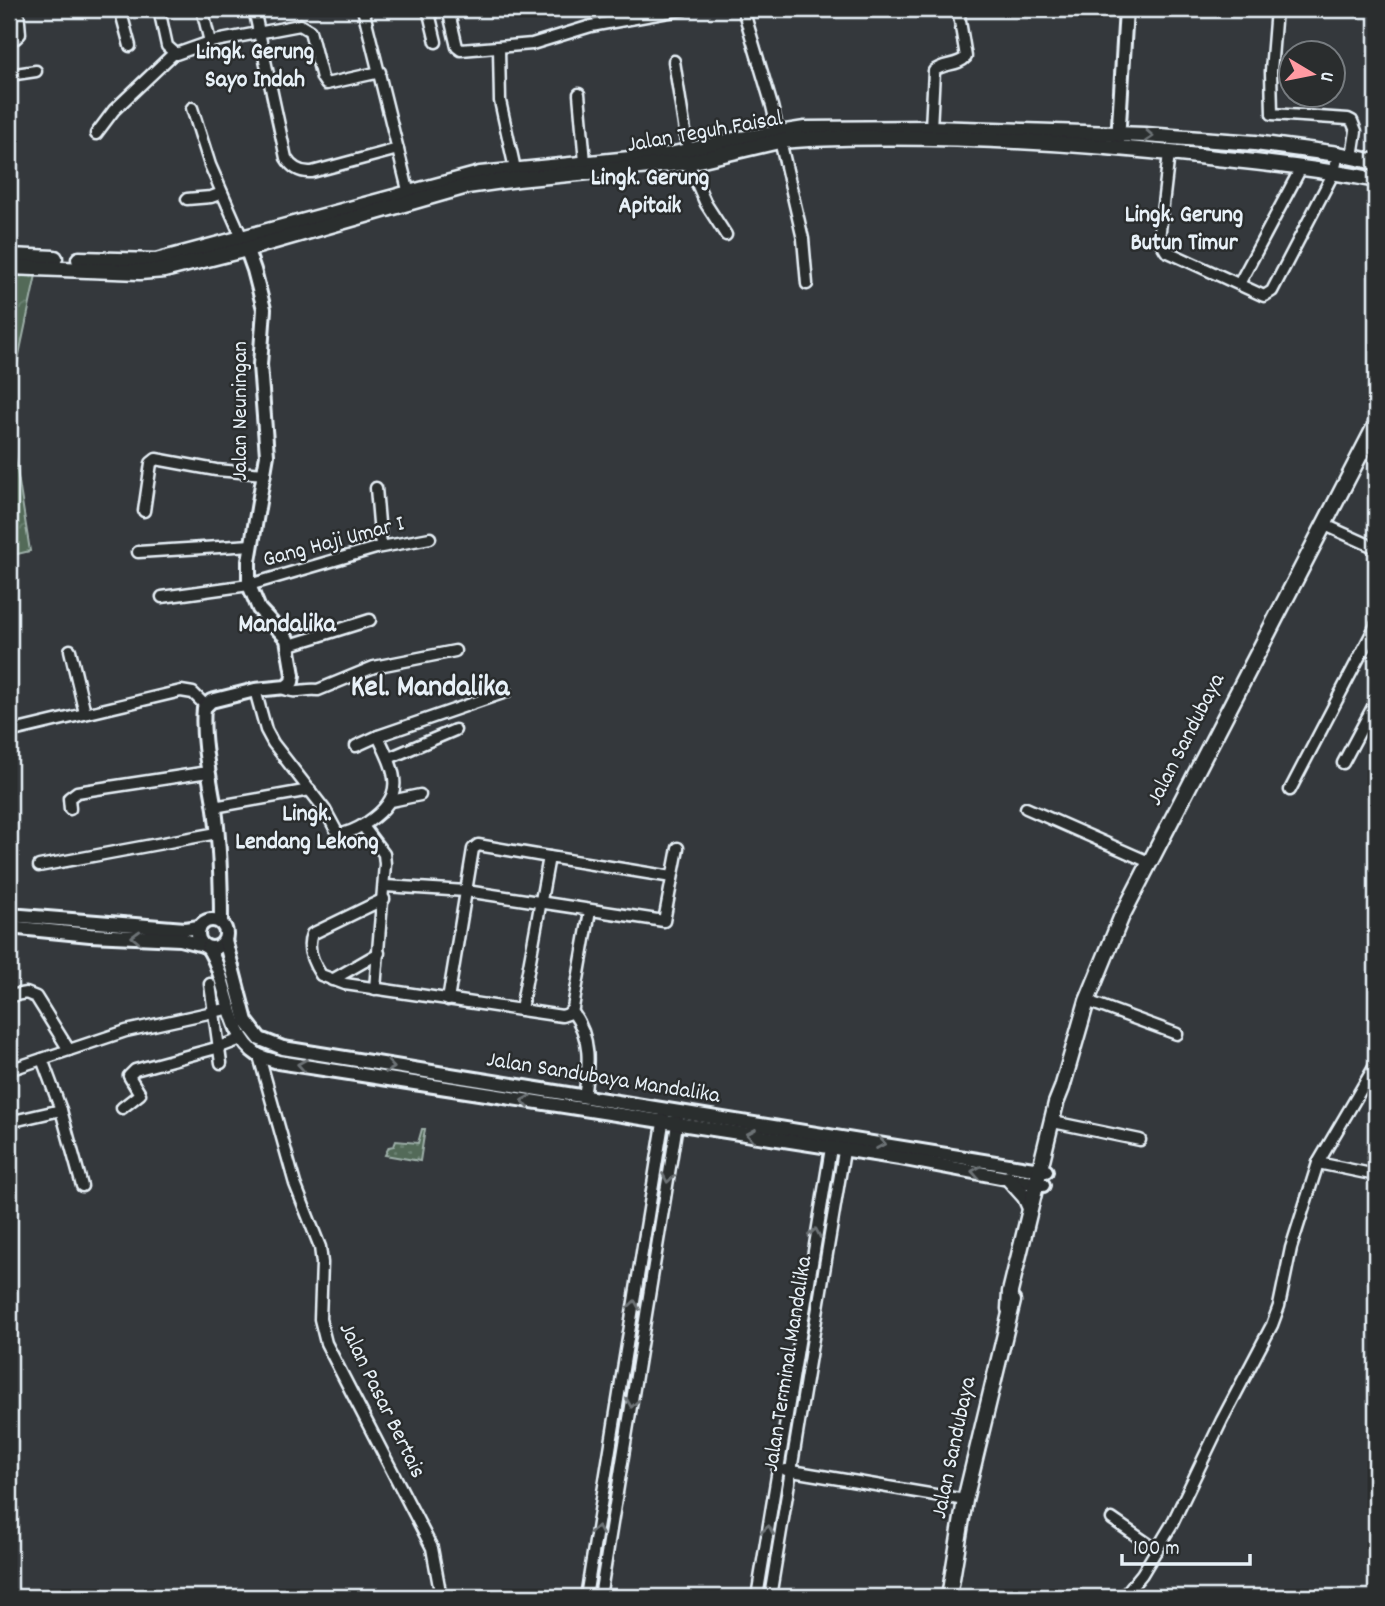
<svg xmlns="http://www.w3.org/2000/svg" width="1385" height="1606" font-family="Dekko,sans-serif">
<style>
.grass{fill:url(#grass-dots);stroke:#9daea8;stroke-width:2}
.forest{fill:url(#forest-crowns);stroke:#9daea8;stroke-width:2}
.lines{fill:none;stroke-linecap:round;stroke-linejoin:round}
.minor-casing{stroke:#e8f1f8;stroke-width:15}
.major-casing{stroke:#e8f1f8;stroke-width:18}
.highway-casing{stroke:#e8f1f8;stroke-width:19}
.minor{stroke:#2a2d2e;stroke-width:10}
.major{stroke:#2a2d2e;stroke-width:12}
.highway{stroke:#2a2d2e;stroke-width:14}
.oneway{stroke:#6c7275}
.labels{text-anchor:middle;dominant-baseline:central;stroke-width:5;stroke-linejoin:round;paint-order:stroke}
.street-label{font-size:23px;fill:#e8f1f8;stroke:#2a2d2e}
.neighbourhood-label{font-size:24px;font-weight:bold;fill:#e8f1f8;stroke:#2a2d2e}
.quarter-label{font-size:26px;font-weight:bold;fill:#e8f1f8;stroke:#2a2d2e}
.district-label{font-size:30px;font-weight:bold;fill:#e8f1f8;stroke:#2a2d2e}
</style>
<defs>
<pattern id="grass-dots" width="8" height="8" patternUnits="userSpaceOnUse" patternTransform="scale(1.75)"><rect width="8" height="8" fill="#526b59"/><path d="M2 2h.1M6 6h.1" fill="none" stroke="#6b8172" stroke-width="1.8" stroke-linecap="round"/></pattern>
<pattern id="forest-crowns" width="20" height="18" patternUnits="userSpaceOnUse" patternTransform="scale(1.75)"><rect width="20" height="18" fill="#526b59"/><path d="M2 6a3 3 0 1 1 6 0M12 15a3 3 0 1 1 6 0" fill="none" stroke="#6b8172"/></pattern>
</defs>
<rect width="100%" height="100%" fill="#34383c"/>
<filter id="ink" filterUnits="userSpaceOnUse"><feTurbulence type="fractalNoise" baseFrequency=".0143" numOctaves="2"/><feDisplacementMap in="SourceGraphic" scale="14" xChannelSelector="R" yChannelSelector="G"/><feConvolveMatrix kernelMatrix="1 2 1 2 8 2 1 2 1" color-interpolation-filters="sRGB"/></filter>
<g filter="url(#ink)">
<path class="grass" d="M422,1129H425L420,1161L385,1155L389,1147L394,1146L396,1141L418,1143Z"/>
<g class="forest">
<path d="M9,275H36L9,402Z"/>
<path d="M9,450L14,451L30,551L9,556Z"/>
</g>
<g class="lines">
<defs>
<g id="minor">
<path d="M120,9L130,46"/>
<path d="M159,9L167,46L176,54L210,42L300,25L310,31L322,78L326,84L380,72"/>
<path d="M202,9L210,42"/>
<path d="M254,9L286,158C292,168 300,173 312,172L398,149"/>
<path d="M363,9L410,198"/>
<path d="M428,9L436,42"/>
<path d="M448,9L457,47L461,50L532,44L591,26L685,9"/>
<path d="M743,9L772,106L803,239L807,284"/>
<path d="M1276,9L1271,71L1272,114L1348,119L1352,121L1356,131L1352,157"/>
<path d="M9,40L16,38L20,34L18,9"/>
<path d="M499,48L500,101L515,169"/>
<path d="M674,61L691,170L706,204L726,235"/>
<path d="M9,75L36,71"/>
<path d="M579,94L585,162"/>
<path d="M192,108L210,165L242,238"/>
<path d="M931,128L934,71C942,63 958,66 966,57L959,15L961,9"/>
<path d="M96,134L114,110L174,53"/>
<path d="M1169,153L1159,239L1166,251L1264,296L1272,291L1334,172L1338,154"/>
<path d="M187,199L211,197L222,193"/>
<path d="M1239,284L1301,168"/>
<path d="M376,488L381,546"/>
<path d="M144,511L151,463L156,459L216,470L265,474"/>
<path d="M1325,525L1376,548"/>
<path d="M138,552L252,545"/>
<path d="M162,597L249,585L376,548L430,538"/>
<path d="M290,645L370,620"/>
<path d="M70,650L85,713"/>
<path d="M282,688C297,695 304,688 318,690L374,667L455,651"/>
<path d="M255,690L266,730L273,743L325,810L338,834C349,834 360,827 368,822C408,795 395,772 378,736"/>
<path d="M9,732L181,691L193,693L205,705"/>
<path d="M356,746L378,736L506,692"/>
<path d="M389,758L455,730"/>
<path d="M1343,763L1376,701"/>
<path d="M1290,790L1376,625"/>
<path d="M391,801L420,795"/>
<path d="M214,807L310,790"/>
<path d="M1026,808L1149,862"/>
<path d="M70,809L69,798L77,792L208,772"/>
<path d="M365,829L384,854L385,864L375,989"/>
<path d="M39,866L217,833"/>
<path d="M385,886L466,891L664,921L678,848"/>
<path d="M384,899L312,934C306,948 313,963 321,975L345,984L562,1016L568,1014L573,1008L590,911"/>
<path d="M332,980L379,953"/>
<path d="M210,984L221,1063"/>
<path d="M9,996L26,993L36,997L69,1050"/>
<path d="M448,1000L473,849L478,845L549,857"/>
<path d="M1087,1001L1177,1034"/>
<path d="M521,1009L549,857L672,877"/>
<path d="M572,1011C592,1038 589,1065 584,1097"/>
<path d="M259,1056L295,1184L320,1247L322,1263L320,1319L326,1343L432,1548L441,1597"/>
<path d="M42,1059L61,1110L82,1186"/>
<path d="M9,1070L126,1031L231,1008"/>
<path d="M122,1108L140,1094L129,1076L135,1070L220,1047L241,1039"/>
<path d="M9,1122L61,1110"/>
<path d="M1058,1123L1140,1140"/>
<path d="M1318,1163L1376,1175"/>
<path d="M786,1470L965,1500"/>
<path d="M1112,1519L1157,1550"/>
<path d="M586,1597L664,1117"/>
<path d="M600,1597L678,1118"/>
<path d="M757,1597L832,1142"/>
<path d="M770,1597L845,1145"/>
<path d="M1123,1597L1142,1574L1172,1524L1222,1420L1272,1325L1279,1306L1291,1248L1318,1163L1376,1064"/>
</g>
<g id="major">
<path d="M1118,141L1126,9"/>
<path d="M9,915L185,929L199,927"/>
<circle cx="212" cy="934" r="14"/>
<path d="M221,922C221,885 220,847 215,809C210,778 201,739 204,708L211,701L255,690L286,687L292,682L293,675L287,639L259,609L249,585V561L267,455L260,365L264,309L254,270L244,242"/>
<path d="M9,927L90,935L180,939L203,945"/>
<path d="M225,940L246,1021L260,1039L283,1048L1046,1171"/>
<path d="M208,948C228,978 227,1036 258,1055C264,1058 272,1060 278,1062L900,1158L1043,1185"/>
</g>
<g id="highway">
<path d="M9,256L55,258"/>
<path d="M79,259L156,261L480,174L670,155L734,140L805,129L931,128L1145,135L1255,143L1338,154L1376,162"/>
<path d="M9,267L140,272L164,270L247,249L467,186L518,179L690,162L779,141L809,139C942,134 1075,142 1207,157C1264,163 1321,169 1376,180"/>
<path d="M1008,1178L1025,1197L1030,1208"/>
<path d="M1009,1309L1010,1292L1056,1103L1062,1088L1087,1001L1121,918L1376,424"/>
<path d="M949,1597L965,1500L1013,1301"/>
</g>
</defs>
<use href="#minor" class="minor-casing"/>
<use href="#major" class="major-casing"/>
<use href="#highway" class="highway-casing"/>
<use href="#minor" class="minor"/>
<use href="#major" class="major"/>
<use href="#highway" class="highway"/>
</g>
<defs><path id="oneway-chevron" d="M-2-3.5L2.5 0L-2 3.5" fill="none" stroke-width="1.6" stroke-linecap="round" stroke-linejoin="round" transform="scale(1.75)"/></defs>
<g class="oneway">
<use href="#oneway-chevron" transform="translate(1149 136) rotate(4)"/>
<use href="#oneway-chevron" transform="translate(136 937) rotate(-178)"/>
<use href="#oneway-chevron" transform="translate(302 1065) rotate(-171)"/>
<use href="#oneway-chevron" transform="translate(390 1067) rotate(10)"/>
<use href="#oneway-chevron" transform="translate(526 1101) rotate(-171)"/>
<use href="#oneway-chevron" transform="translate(751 1135) rotate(-171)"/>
<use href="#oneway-chevron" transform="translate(881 1143) rotate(9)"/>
<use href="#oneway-chevron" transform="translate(976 1172) rotate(-170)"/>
<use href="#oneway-chevron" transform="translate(668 1178) rotate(99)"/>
<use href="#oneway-chevron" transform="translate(815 1233) rotate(-80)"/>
<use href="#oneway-chevron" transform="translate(634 1305) rotate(-81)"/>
<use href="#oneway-chevron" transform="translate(632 1403) rotate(99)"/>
<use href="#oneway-chevron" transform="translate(597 1530) rotate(-81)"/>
<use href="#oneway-chevron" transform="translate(768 1530) rotate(-80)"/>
</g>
</g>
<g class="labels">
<g class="street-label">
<text transform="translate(705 133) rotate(-10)">Jalan Teguh Faisal</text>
<text transform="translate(241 411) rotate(-90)">Jalan Neuningan</text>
<text transform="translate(334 543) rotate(-15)">Gang Haji Umar I</text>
<text transform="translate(1187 740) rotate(-63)">Jalan Sandubaya</text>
<text transform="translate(603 1079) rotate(9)">Jalan Sandubaya Mandalika</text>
<text transform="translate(789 1364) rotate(-81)">Jalan Terminal Mandalika</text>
<text transform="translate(381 1401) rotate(64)">Jalan Pasar Bertais</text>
<text transform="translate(955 1448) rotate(-78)">Jalan Sandubaya</text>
</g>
<g class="neighbourhood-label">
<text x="255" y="53">Lingk. Gerung<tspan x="255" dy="28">Sayo Indah</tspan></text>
<text x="650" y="179">Lingk. Gerung<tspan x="650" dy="28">Apitaik</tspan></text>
<text x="1184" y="216">Lingk. Gerung<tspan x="1184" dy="28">Butun Timur</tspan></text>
<text x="307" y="815">Lingk.<tspan x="307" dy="28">Lendang Lekong</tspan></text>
</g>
<g class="quarter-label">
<text x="287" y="625">Mandalika</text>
</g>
<g class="district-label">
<text x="430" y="689">Kel. Mandalika</text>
</g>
</g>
<rect width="1385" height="1606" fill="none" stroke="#2a2d2e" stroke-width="35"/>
<rect x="18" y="18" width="1350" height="1571" fill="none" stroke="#e8f1f8" stroke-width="2.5" filter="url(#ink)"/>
<g transform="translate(1312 74) rotate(100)"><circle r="33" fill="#2a2d2e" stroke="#767b7f" stroke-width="2"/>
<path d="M0-5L12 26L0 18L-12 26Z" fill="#ff9aa2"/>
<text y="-10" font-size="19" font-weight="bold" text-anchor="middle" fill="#e8f1f8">U</text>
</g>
<path d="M1122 1554v10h128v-10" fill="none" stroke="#e8f1f8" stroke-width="3.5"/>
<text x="1133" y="1554" font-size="21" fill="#e8f1f8" stroke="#2a2d2e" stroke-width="5" paint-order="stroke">100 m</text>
</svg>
